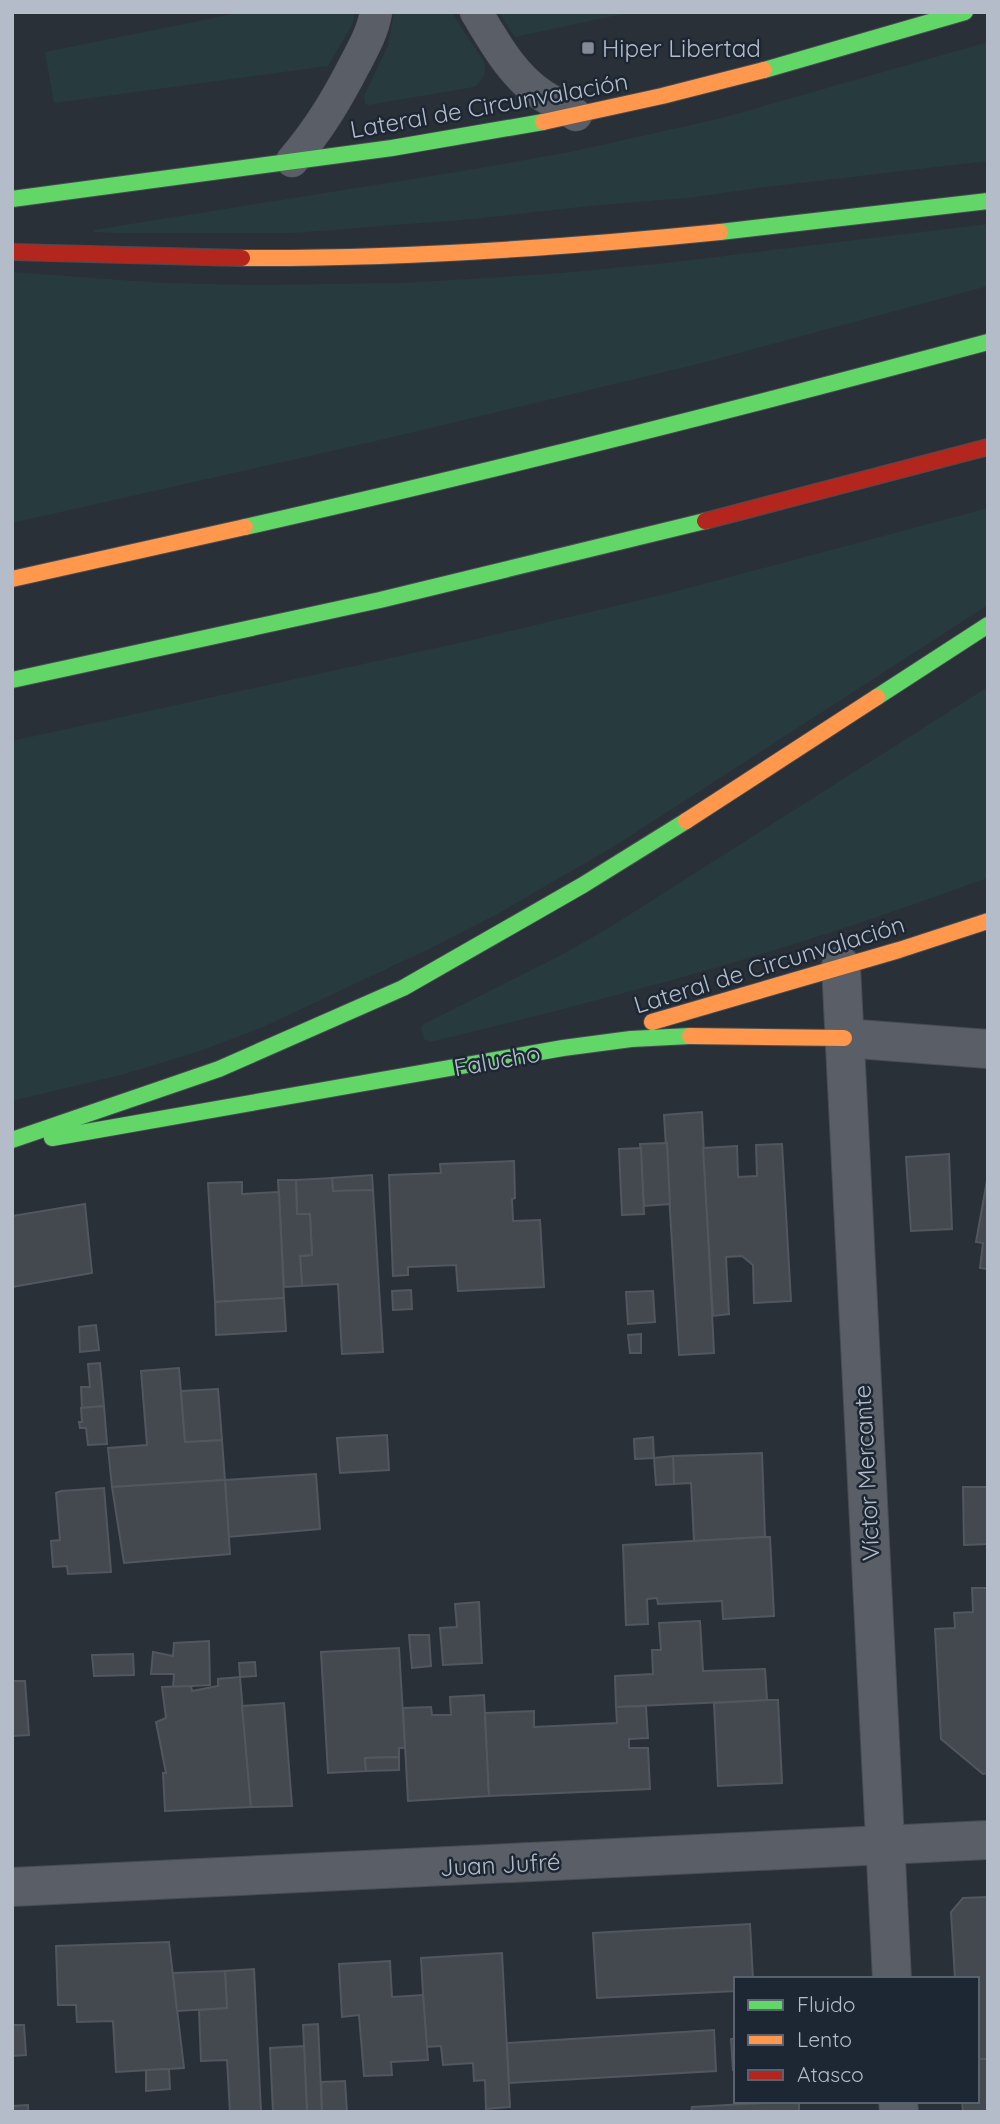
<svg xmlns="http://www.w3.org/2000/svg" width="1000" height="2124" font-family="Quicksand,sans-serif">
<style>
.green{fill:#273a3e}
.building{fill:#444950;stroke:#52575f;stroke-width:2}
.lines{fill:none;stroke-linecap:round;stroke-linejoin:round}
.lane-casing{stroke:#484c53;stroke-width:33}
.street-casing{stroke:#484c53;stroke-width:40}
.fast-casing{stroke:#484c53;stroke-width:18}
.slow-casing{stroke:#484c53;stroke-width:18}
.jam-casing{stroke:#484c53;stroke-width:18}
.lane{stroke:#5a5e66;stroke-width:32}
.street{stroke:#5a5e66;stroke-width:38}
.fast{stroke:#63d668;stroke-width:16}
.slow{stroke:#ff974d;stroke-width:16}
.jam{stroke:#b3261e;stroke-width:16}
.poi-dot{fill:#848b96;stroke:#1d2633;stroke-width:2.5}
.labels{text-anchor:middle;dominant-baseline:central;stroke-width:5;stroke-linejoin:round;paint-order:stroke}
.poi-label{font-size:24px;fill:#b4bcc9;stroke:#1d2633;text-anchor:start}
.street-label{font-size:24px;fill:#b4bcc9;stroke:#1d2633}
</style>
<rect width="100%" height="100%" fill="#2a3038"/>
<g class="green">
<path d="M243,12H355L353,23L328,66L54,103L45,52Z"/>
<path d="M394,12H452C458,22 464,33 471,42C482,58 495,71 474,87L369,105L365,104L364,96L388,46Z"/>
<path d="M499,12H632L515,37Z"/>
<path d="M988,42V161L758,188L688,198L599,205L473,219L293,233H118L95,232L93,230L463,171L570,152L722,118Z"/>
<path d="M988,224V286L702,363L376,441L12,523V272L162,283L257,285L403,283L550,274L666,263Z"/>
<path d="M988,508V605L613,847L499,913L431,948L263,1027L200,1051L121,1075L12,1101V741L468,641L670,593Z"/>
<path d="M988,687V878C917,903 847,928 775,950C661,985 546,1014 430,1042L424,1039L421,1029L422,1025L563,954L607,929Z"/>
</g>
<g class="building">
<path d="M702,1112L714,1353L679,1355L664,1115Z"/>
<path d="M667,1143L670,1204L644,1206L640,1144Z"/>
<path d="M782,1144L791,1301L754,1303L753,1265L742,1256L726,1257L729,1314L713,1316L703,1148L737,1146L738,1177L757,1176L756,1145Z"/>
<path d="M641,1148L644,1214L622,1215L619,1149Z"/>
<path d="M949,1154L952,1229L911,1231L906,1157Z"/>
<path d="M514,1161L515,1198L512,1199L513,1221L540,1220L544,1287L458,1291L456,1265L408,1267V1275L393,1276L389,1175L441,1173L440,1164Z"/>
<path d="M372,1175L373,1190L333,1191L332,1178Z"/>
<path d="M988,1175V1269L980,1268L983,1243L976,1242Z"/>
<path d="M332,1178L333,1191L373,1190L383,1352L342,1354L338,1284L302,1286L300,1256L312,1255L310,1214H297L296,1180Z"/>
<path d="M278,1180H296L297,1214H310L312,1255L300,1256L302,1286L284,1287Z"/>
<path d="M242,1182V1194L279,1192L284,1298L215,1302L208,1183Z"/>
<path d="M85,1204L92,1273L12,1287V1216Z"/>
<path d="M411,1290L412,1309L393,1310L392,1291Z"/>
<path d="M653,1291L655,1322L628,1324L626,1292Z"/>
<path d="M284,1298L286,1331L216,1335L215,1302Z"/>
<path d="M96,1325L99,1350L80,1352L79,1327Z"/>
<path d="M641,1334V1353H630L628,1335Z"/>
<path d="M100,1363L104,1406L82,1408L81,1387H90L88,1364Z"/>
<path d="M179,1368L185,1442L222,1440L225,1480L112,1487L108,1448L147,1445L141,1371Z"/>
<path d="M218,1389L222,1440L185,1442L181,1391Z"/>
<path d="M104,1406L107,1444L88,1445L86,1428H80L79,1422H82L81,1408Z"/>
<path d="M387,1435L389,1470L340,1473L337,1438Z"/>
<path d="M653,1437L654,1458L635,1459L634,1439Z"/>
<path d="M762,1453L765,1537L694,1541L691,1483L674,1484L673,1456Z"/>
<path d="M673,1456L674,1484L656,1485L654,1458Z"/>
<path d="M316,1474L320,1529L228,1537L225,1480Z"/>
<path d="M225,1480L230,1554L124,1563L112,1487Z"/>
<path d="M963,1487H988V1544L964,1545Z"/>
<path d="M104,1488L111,1572L68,1574L67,1566L53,1567L51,1541L60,1540L56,1493L61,1491Z"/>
<path d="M765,1537H770L774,1616L723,1619L722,1601L658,1604L657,1598L647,1599L648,1624L626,1625L623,1545Z"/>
<path d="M972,1588H988V1773L983,1774L941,1739L935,1629L955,1628L954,1613L973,1612Z"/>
<path d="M479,1602L482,1663L443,1665L440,1628L457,1627L455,1604Z"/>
<path d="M700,1621L703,1671L765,1669L767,1700L616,1707L615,1676L653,1674L652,1650H661L659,1623Z"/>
<path d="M409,1635H429L431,1666L412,1668Z"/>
<path d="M209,1641L210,1685L173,1687L174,1674H151L153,1652L173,1656L174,1643Z"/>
<path d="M399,1648L405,1748H399V1757L365,1758L366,1771L328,1773L321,1652Z"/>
<path d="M133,1654L134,1675L94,1676L92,1655Z"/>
<path d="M255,1662L256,1676L240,1677L239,1663Z"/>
<path d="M240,1677L251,1807L165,1811L163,1773H166L156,1722L166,1718L162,1687L191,1686L192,1691L218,1686V1679Z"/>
<path d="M12,1681H25L29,1735L12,1736Z"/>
<path d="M484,1695L489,1796L408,1801L403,1708L431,1707L432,1715H451L450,1697Z"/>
<path d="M767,1700H778L782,1783L718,1786L714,1703Z"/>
<path d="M284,1703L292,1806L251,1807L242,1706Z"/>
<path d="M646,1706L648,1738L629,1739V1748H648L650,1789L489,1796L485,1713L534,1711V1727L617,1723L616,1707Z"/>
<path d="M399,1757V1770L366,1771L365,1758Z"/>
<path d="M988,1897V2059H977V1979H955L951,1912L963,1898Z"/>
<path d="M750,1924L753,1979H736V1991L597,1998L593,1933Z"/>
<path d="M169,1942L184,2068L116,2072L113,2021L77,2022L76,2005H58L56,1946Z"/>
<path d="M502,1953L510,2107L486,2109L485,2080L474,2081L473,2063L443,2065L441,2046L426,2047L421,1958Z"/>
<path d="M390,1961L392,1997L423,1995L428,2060L391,2062L392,2075L364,2076L359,2015L342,2017L339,1964Z"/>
<path d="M254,1969L261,2112H230L227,2060L201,2061L199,2010L227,2008L225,1971Z"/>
<path d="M225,1971L227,2008L177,2011L173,1973Z"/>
<path d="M318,2024L322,2112H307L303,2025Z"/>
<path d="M12,2025H24L26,2055L12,2056Z"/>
<path d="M714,2030L716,2071L509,2083L507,2043Z"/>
<path d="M731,2039H736V2069L733,2070Z"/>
<path d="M304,2046L307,2112H273L270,2048Z"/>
<path d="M977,2059H988V2112H963L962,2101H977Z"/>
<path d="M169,2069L170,2089L146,2091V2070Z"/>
<path d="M345,2081L347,2112H322L321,2082Z"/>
<path d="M799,2101V2112H691L692,2107Z"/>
<path d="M28,2105V2112H12V2106Z"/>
</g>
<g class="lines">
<defs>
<g id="lane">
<path d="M476,12C495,43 512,75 542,95C553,102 565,108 576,115"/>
<path d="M292,161C319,129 336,101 355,64C364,47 373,31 376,12"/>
</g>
<g id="street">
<path d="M841,966L892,1979"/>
<path d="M844,1038L988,1049"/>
<path d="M12,1887L988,1840"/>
<path d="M898,2101L899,2112"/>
</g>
<g id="fast">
<path d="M764,70L965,12"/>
<path d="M12,199L392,148L543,122"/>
<path d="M720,232L988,201"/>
<path d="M245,527C494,471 742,408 988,342"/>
<path d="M12,680L380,600L705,521"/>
<path d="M877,697L988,625"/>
<path d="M52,1138L563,1048L631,1039L690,1036"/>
<path d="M12,1140L219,1069L403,988L583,885L686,821"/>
</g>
<g id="slow">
<path d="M543,122L662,96L764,70"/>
<path d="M242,258C402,259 561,248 720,232"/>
<path d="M12,579L245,527"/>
<path d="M686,821L877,697"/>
<path d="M652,1022L899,950L988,921"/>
<path d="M690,1036L844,1038"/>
</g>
<g id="jam">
<path d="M12,252L242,258"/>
<path d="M705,521L988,447"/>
</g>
</defs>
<use href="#lane" class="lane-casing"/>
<use href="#street" class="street-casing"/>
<use href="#fast" class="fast-casing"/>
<use href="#slow" class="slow-casing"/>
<use href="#jam" class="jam-casing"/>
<use href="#lane" class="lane"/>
<use href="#street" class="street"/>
<use href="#fast" class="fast"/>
<use href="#slow" class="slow"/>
<use href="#jam" class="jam"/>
</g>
<rect class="poi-dot" x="581" y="41" width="14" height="14" rx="3.5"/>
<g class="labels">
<g class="poi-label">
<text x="602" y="48">Hiper Libertad</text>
</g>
<g class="street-label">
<text transform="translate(489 105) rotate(-10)">Lateral de Circunvalación</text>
<text transform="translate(769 964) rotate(-17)">Lateral de Circunvalación</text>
<text transform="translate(497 1060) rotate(-10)">Falucho</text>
<text transform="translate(866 1473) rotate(-93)">Víctor Mercante</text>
<text transform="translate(500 1864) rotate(-3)">Juan Jufré</text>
</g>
</g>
<rect width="1000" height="2124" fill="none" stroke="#b4bcc9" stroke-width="28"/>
<rect x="734" y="1977" width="245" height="126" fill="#1d2633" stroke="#59626f" stroke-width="2"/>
<rect x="748" y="2000" width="35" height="10" fill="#63d668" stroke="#59626f" stroke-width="2"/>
<text x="797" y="2012" font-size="21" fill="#b4bcc9">Fluido</text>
<rect x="748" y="2035" width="35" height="10" fill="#ff974d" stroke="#59626f" stroke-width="2"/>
<text x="797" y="2047" font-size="21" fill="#b4bcc9">Lento</text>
<rect x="748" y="2070" width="35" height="10" fill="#b3261e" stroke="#59626f" stroke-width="2"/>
<text x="797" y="2082" font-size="21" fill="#b4bcc9">Atasco</text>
</svg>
